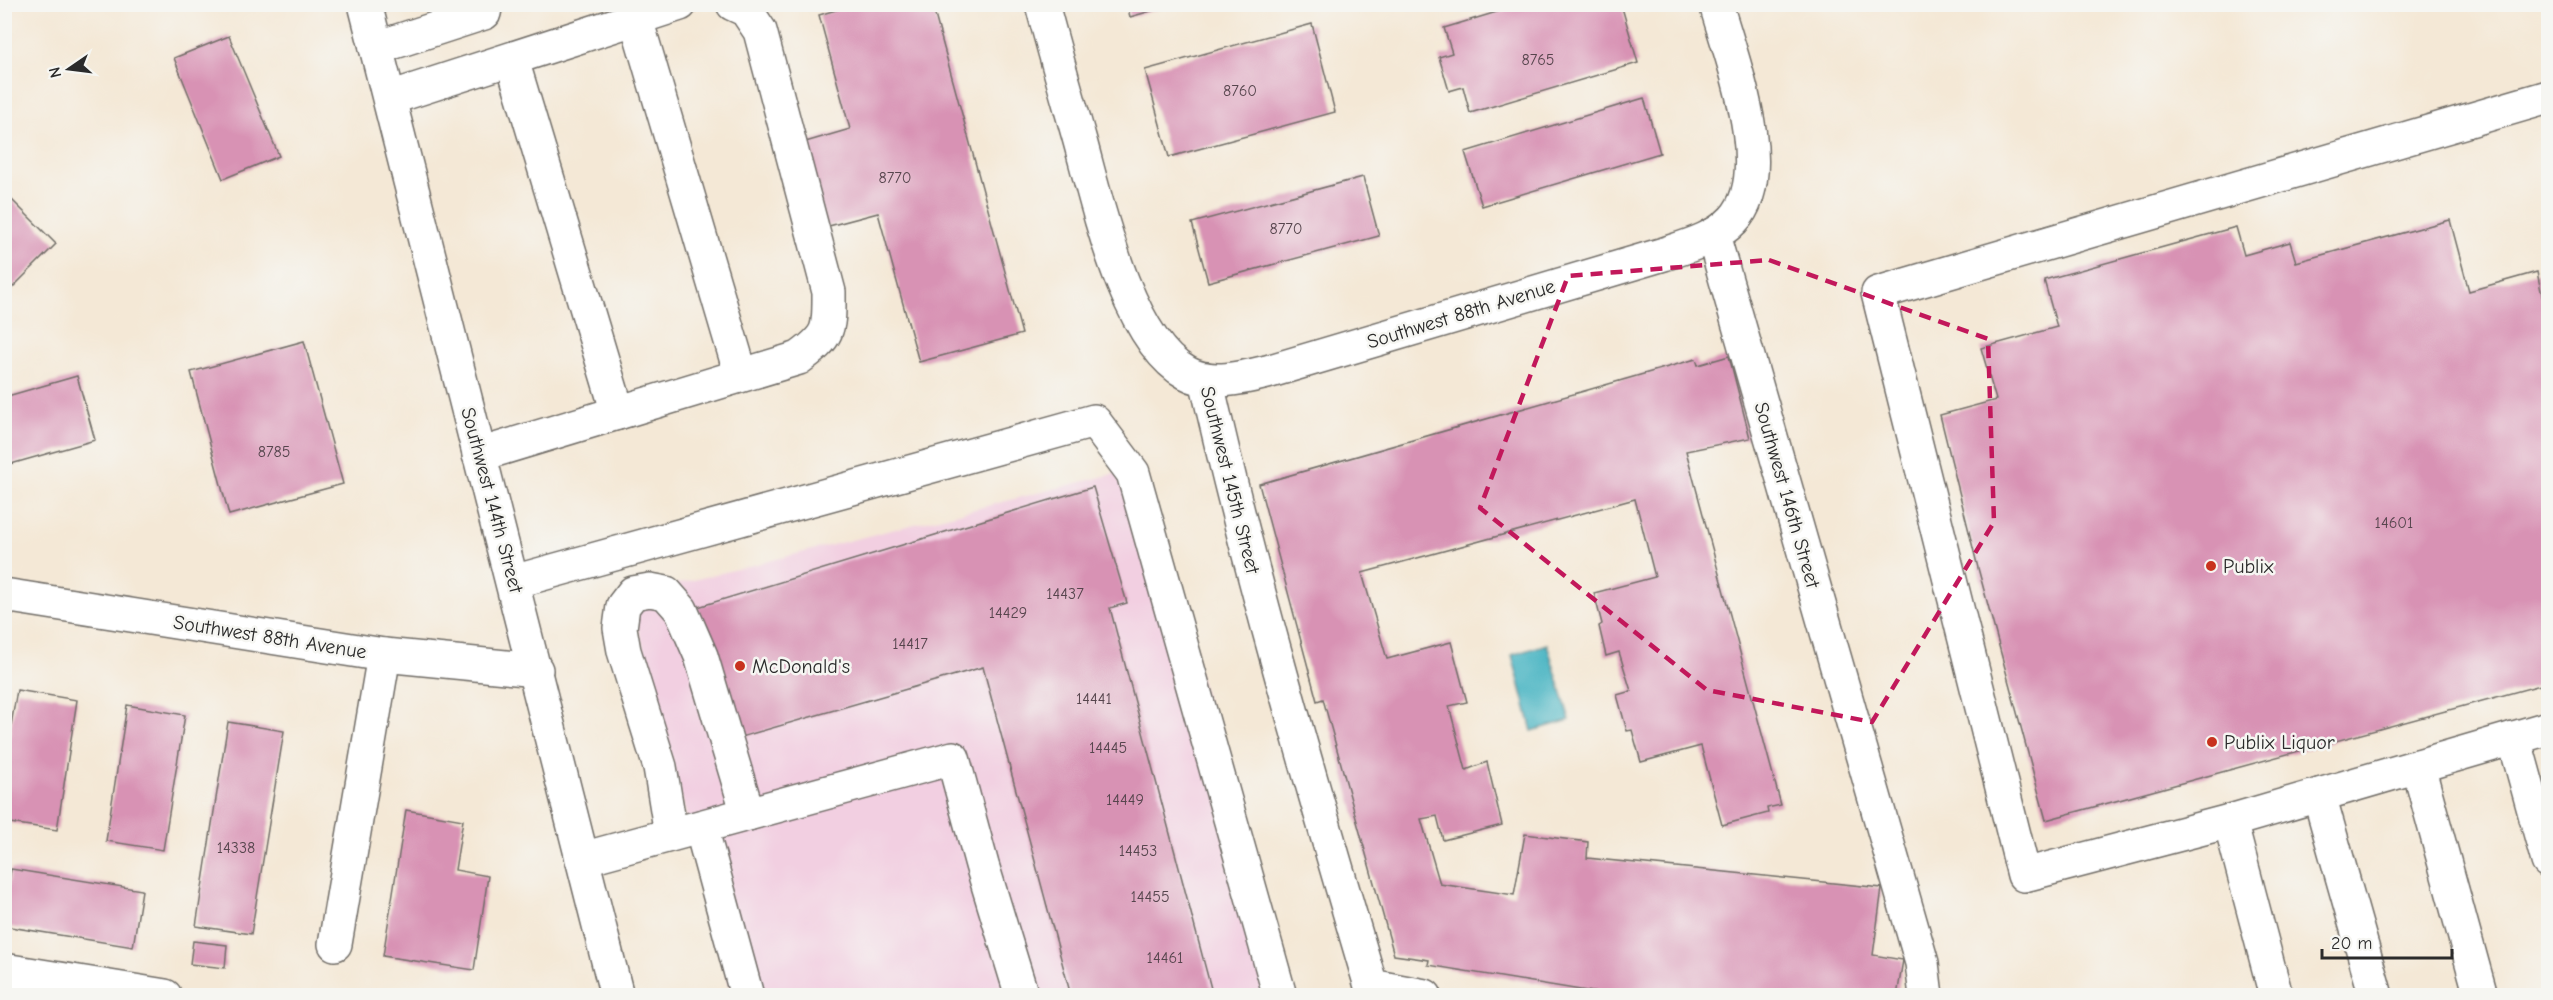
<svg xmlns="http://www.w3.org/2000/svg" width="2553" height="1000" font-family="'Comic Neue',sans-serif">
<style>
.built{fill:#f2cfe1}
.water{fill:#46b4c2;stroke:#387076;stroke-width:1.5}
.building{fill:#d892b4}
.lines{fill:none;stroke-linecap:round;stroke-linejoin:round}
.minor-casing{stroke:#716d67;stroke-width:36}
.minor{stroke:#fff;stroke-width:33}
.marked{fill:none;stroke:#c2185b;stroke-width:4.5;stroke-dasharray:12 8;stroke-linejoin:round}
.poi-dot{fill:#c8321e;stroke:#f6f6f2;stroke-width:2}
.labels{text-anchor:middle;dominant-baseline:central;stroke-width:5;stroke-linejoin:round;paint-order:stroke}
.number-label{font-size:16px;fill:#56454d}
.street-label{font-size:20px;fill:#2b2b2b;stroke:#f6f6f2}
.poi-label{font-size:20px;fill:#2b2b2b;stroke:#f6f6f2;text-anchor:start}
</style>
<rect width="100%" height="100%" fill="#f6f6f2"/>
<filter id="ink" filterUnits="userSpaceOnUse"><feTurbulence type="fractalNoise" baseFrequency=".0167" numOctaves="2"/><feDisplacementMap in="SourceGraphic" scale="12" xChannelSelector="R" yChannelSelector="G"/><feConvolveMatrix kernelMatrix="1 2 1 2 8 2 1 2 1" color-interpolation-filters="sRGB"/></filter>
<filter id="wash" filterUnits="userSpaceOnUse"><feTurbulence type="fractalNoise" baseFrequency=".008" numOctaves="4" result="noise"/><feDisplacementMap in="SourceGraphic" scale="24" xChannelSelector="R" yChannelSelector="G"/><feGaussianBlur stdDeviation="1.35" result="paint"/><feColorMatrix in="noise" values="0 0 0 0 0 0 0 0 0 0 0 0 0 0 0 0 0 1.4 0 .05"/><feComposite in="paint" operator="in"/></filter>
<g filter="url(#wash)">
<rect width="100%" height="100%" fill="#f4e8d6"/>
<path class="built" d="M1141,467L1289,995H732L630,596Z"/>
<path class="water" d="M1547,644L1570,720L1532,731L1512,655Z"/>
<g id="blocks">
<g class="building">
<path d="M856,4H932L1022,334L919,362L878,213L825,227L802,143L850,129L819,15Z"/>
<path d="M1127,4H1172V5L1130,17Z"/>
<path d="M1523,4H1621L1638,63L1470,113L1463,87L1449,91L1439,57L1452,53L1444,28Z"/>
<path d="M1312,24L1335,112L1169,157L1145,70Z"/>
<path d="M229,36L279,156L223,179L174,58Z"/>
<path d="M1644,98L1660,153L1482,206L1465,152Z"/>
<path d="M1363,177L1379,236L1208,282L1192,223Z"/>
<path d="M4,192L56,244L4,296Z"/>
<path d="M2450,220L2469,291L2537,272L2543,300L2548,298V683L2046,820L1978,568L1940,415L1996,400L1981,348L2057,327L2044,280L2236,227L2244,255L2290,242L2296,262Z"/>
<path d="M304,341L343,484L229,515L191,372Z"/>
<path d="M1729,356L1750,438L1686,451L1781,805L1767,808L1768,813L1722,825L1701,746L1641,762L1632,730L1627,731L1617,695L1631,691L1619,652L1606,656L1599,626L1602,624L1594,593L1655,577L1635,499L1362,573L1387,659L1451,642L1467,702L1449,706L1466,770L1487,762L1502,825L1443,840L1437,816L1421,819L1440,884L1514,895L1525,834L1588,842L1587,858L1882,888L1873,955L1903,960L1897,996H1617L1428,965L1429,960L1394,955L1323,699L1317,701L1259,484L1696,359L1698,365Z"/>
<path d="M77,376L95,440L4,466V397Z"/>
<path d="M1093,487L1127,603L1110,608L1213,996H1071L983,667L734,739L698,607Z"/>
<path d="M17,690L77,700L57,830L4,822V766Z"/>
<path d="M127,705L185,715L163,850L106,841Z"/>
<path d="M228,722L284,731L251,934L196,926Z"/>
<path d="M406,810L463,820L455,870L488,876L474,970L383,956Z"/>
<path d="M11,869L142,890L133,947L4,926V909Z"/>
<path d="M193,941L227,945L225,968L190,964Z"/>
</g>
</g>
</g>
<g filter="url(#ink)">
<use href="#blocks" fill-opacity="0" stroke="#716d67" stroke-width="1.5"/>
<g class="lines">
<defs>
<g id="minor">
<path d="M365,4L617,996"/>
<path d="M1042,4C1054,50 1067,95 1080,141C1097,203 1127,341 1187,373C1210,386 1243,378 1267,372L1664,254C1688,246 1715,239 1733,220C1777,174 1731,58 1716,4"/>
<path d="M636,19L741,375"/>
<path d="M376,48L484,13L486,4"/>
<path d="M512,60L618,413"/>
<path d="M2548,97L1878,293L2024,875L2230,821L2548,728"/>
<path d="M390,98L680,4"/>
<path d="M1713,235L1922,963L1926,996"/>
<path d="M1206,379C1252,583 1312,785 1371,986L1425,996"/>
<path d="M479,455L799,358C831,335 829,329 829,292L760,31L746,10L733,4"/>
<path d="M513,582L1094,421L1133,473L1280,996"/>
<path d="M4,595L384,655L536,670"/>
<path d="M2514,738L2548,861"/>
<path d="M2418,766L2481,996"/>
<path d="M2319,795L2376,996"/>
<path d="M2230,821L2276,996"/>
<path d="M701,827L747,996"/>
<path d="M671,834L660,767L624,651L620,628L623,606L633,593L650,590L666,593L681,610L701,656L748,814"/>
<path d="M582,859L953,758L982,865L1022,996"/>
<path d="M335,944L384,655"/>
<path d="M4,970L165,996"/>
</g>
</defs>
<use href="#minor" class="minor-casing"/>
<use href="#minor" class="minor"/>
</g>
</g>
<path class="marked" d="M1769,260L1988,339L1994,522L1872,722L1707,690L1480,508L1568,276Z"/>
<g class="poi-dot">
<circle cx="2211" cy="566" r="6"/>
<circle cx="740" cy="666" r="6"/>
<circle cx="2212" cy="742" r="6"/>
</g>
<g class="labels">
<g class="number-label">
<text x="1538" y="60">8765</text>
<text x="1240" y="91">8760</text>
<text x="895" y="178">8770</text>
<text x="1286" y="229">8770</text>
<text x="274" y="452">8785</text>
<text x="2394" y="523">14601</text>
<text x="1065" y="594">14437</text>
<text x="1008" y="613">14429</text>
<text x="910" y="644">14417</text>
<text x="1094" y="699">14441</text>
<text x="1108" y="748">14445</text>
<text x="1125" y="800">14449</text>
<text x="236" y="848">14338</text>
<text x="1138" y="851">14453</text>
<text x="1150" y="897">14455</text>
<text x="1165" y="958">14461</text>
</g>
<g class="street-label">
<text transform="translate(1461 314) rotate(-17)">Southwest 88th Avenue</text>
<text transform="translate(1230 480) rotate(76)">Southwest 145th Street</text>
<text transform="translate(1787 495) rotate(74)">Southwest 146th Street</text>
<text transform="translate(492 500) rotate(75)">Southwest 144th Street</text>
<text transform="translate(270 637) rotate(9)">Southwest 88th Avenue</text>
</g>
<g class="poi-label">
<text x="2223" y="566">Publix</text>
<text x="752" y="666">McDonald's</text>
<text x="2224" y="742">Publix Liquor</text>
</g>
</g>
<rect width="2553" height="1000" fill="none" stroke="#f6f6f2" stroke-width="24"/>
<g transform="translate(69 69) rotate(256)" stroke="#f6f6f2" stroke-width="4.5" paint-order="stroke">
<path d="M0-4.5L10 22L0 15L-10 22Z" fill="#2b2b2b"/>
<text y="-9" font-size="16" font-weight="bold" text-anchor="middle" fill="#2b2b2b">N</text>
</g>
<path d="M2322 949v9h130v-9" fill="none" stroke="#2b2b2b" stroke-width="3"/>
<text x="2331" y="949" font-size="18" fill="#2b2b2b" stroke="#f6f6f2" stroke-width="4.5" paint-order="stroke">20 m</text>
</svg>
